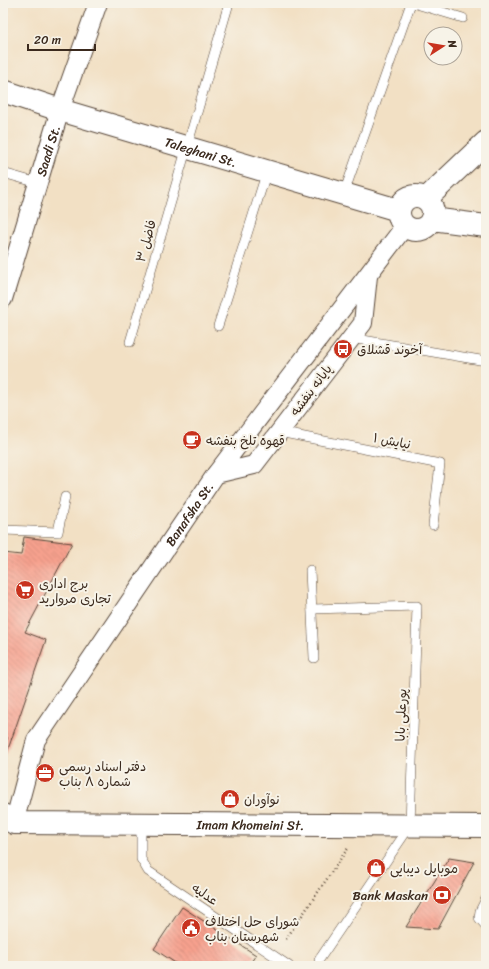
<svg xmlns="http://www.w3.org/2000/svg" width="489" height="969" font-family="Sriracha,'Playpen Sans Arabic',sans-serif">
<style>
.building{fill:url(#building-back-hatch)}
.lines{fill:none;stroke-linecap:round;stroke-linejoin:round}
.lane-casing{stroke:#564537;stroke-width:10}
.street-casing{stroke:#564537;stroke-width:20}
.secondary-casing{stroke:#564537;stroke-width:24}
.path{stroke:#564537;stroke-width:2.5;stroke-dasharray:1 3;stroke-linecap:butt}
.lane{stroke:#fff;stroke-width:9}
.street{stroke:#fff;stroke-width:18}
.secondary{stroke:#fff;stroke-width:22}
.labels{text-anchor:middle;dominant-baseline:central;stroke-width:4;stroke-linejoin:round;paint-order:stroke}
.street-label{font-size:13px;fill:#3b2a1e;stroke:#f7f3e8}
.poi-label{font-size:13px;fill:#3b2a1e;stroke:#f7f3e8;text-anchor:start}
</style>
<defs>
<pattern id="building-back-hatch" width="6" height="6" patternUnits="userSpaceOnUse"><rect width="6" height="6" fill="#f7a18e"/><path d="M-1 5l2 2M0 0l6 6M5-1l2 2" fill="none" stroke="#c98373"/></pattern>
</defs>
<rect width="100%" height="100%" fill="#f7f3e8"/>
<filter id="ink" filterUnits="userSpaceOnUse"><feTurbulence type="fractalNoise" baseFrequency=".025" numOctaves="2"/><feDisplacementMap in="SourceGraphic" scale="8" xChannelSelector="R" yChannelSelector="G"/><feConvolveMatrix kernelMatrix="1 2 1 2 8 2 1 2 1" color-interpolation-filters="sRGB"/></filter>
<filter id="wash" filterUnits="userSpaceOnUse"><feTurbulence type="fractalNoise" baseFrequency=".012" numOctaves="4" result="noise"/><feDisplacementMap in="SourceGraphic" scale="16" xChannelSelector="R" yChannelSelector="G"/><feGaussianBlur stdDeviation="0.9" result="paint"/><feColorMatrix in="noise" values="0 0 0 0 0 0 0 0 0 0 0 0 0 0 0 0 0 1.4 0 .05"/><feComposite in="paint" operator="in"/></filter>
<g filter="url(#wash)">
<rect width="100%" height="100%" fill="#f2e0c4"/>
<g id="blocks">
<g class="building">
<path d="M24,537L72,543L25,632L46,640L6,755L3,754V553L21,555Z"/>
<path d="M449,858L474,862L438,929L406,927Z"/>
<path d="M182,907L256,955L248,966H180L154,949Z"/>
</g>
</g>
</g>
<g filter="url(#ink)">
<use href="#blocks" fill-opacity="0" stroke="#564537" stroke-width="1"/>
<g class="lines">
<defs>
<g id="lane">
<path d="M413,3L463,18"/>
<path d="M3,173L38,183"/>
<path d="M344,193L411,3"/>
<path d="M218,326L267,171"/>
<path d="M351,338L486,361"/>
<path d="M130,342L229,3"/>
<path d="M279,432L440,464L433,525"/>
<path d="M3,530L58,532L65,497"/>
<path d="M310,570L314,658"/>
<path d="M312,609L417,606L410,826L319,960"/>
<path d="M141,824V859L148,871L289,966"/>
<path d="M486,899L480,911L479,918L486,926"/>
</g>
<g id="street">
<path id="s1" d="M3,299L60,110L98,3"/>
<path d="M216,474L254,465L264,452L363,323L368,276"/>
<path id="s2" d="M14,823L36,740L216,474L405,226"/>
</g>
<g id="secondary">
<path id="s3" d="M3,91L60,110L398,210"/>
<circle cx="416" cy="213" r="17"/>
<path d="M426,199L486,142"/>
<path d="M432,219L486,226"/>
<path id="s4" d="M3,815L14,823L486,826"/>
</g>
</defs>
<use href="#lane" class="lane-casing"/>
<use href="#street" class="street-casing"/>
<use href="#secondary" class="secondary-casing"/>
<g class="path">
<path d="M3,738L15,739"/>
<path d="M286,939L348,848"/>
</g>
<use href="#lane" class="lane"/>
<use href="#street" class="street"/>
<use href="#secondary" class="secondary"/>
</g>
</g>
<defs>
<symbol id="bus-disc" viewBox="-11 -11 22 22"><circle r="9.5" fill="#c8321e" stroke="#f7f3e8"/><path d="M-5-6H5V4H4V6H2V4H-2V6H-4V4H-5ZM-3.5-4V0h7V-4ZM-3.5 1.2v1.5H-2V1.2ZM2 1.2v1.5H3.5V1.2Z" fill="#fff"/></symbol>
<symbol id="cafe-disc" viewBox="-11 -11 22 22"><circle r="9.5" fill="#c8321e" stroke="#f7f3e8"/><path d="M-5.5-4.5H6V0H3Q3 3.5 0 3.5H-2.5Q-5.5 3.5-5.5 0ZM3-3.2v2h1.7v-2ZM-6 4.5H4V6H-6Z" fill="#fff"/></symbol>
<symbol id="supermarket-disc" viewBox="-11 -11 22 22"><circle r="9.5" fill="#c8321e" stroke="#f7f3e8"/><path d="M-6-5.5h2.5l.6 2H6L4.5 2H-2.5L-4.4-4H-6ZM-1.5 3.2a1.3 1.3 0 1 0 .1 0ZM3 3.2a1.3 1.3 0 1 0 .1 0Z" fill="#fff"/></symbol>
<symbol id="office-disc" viewBox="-11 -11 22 22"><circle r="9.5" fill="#c8321e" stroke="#f7f3e8"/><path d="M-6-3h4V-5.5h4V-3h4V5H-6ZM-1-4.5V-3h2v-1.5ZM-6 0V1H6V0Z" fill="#fff"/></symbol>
<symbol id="shop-disc" viewBox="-11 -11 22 22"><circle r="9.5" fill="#c8321e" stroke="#f7f3e8"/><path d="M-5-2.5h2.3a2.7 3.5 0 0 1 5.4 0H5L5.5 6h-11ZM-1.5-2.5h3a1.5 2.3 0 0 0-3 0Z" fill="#fff"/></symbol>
<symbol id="bank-disc" viewBox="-11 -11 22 22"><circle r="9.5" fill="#c8321e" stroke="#f7f3e8"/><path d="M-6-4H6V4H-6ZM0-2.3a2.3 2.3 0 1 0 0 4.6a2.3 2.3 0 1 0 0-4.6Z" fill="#fff"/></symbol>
<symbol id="civic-disc" viewBox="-11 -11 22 22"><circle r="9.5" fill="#c8321e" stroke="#f7f3e8"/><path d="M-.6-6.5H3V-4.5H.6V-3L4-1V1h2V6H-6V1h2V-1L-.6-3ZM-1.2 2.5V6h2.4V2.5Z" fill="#fff"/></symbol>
</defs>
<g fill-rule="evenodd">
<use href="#bus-disc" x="332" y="338" width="22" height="22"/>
<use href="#cafe-disc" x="181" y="429" width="22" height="22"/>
<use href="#supermarket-disc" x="14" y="579" width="22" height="22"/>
<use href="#office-disc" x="34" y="762" width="22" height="22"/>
<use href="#shop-disc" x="219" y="788" width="22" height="22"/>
<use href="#shop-disc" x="365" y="857" width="22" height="22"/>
<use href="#bank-disc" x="431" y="884" width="22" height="22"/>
<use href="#civic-disc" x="180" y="917" width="22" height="22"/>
</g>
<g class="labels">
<g class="street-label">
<text stroke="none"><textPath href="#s1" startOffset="155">Saadi St.</textPath></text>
<text stroke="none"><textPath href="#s3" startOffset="207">Taleghani St.</textPath></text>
<text transform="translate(146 241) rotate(-74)">فاضل ۳</text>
<text transform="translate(311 390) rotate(-53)">پایانه بنفشه</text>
<text transform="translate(392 441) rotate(11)">نیایش ۱</text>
<text stroke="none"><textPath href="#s2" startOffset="359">Banafsha St.</textPath></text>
<text transform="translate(401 715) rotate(-88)">پورعلی بابا</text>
<text stroke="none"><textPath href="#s4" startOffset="250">Imam Khomeini St.</textPath></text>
<text transform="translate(205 894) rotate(34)">عدلیه</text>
</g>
<g class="poi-label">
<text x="357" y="349">آخوند قشلاق</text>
<text x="206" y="440">قهوه تلخ بنفشه</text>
<text x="39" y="583">برج اداری<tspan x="39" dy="15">تجاری مروارید</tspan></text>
<text x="59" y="766">دفتر اسناد رسمی<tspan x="59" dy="15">شماره ۸ بناب</tspan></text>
<text x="244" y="799">نوآوران</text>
<text x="390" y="868">موبایل دیبایی</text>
<text x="428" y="895" text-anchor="end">Bank Maskan</text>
<text x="205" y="921">شورای حل اختلاف<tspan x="205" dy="15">شهرستان بناب</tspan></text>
</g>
</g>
<rect width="489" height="969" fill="none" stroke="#f7f3e8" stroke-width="16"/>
<g transform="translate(443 46) rotate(78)"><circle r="19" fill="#f7f3e8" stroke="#aca397"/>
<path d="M0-3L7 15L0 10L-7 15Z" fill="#c8321e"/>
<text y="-6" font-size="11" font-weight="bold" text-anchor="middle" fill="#3b2a1e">N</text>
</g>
<path d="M28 44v6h67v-6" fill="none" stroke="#3b2a1e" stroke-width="2"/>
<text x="34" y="44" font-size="12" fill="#3b2a1e" stroke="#f7f3e8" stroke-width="3" paint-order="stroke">20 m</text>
</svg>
